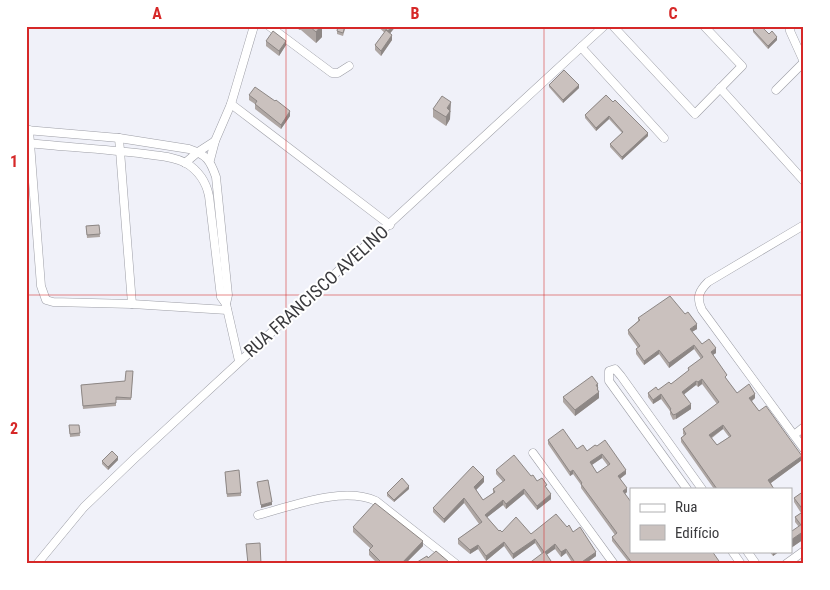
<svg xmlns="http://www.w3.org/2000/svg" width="830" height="590" font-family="'Roboto Condensed',sans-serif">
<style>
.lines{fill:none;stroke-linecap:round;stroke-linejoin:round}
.minor-casing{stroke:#9d9ea6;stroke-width:9}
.minor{stroke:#fff;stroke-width:8}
.wall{fill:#aea6a3;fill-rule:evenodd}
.shaded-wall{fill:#8d8785}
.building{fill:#cac1be;stroke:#8d8785;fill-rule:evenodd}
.grid{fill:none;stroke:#d62828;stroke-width:1;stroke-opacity:0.55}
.labels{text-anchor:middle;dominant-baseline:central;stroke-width:4;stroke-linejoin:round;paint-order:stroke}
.street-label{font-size:18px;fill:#3a3a3d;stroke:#fff}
.neatline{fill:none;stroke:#d62828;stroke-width:2}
.grid-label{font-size:16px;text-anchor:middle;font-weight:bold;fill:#d62828}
</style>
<rect width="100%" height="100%" fill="#f0f1f9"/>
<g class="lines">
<defs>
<g id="minor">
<path d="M269,26L332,73H338L349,66"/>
<path d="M613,26L695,114L742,66L704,26"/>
<path d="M790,26V31L804,62"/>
<path d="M581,47L664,138"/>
<path d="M720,88L804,181"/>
<path d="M776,90L804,62"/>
<path d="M231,104L390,225"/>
<path d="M26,130L119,138L189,149C207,155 210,160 216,177L228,295L226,304"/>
<path d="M29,130L41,286L46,300L53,302L132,304L227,310"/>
<path d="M119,138L132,304"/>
<path d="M26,143C66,147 105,149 145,154C158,156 173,156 186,163C199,171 206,181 209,196L221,297L226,304L239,361"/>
<path d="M210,160L215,141L231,104L254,26"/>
<path d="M185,163L198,152L215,141"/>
<path d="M804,225L708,282C699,291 696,297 702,310L804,449"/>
<path d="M794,435L804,427"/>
<path d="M533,453L614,564"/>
<path d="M687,489L609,381V371L615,369L621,376L702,489"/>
<path d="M258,515C292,506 343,486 376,501L456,564"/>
<path d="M732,551L741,564"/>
<path d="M747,551L756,564"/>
<path d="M37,564L84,507L134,459L604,26"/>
<path d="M786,564L804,551"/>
</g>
</defs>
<use href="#minor" class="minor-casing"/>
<use href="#minor" class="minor"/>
</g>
<g class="wall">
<path d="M297,26H322V37L316,43L301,30H299Z"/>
<path d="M346,26L343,36L337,34V31Z"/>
<path d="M377,26H396L390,33L392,40L381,56L375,50V45L385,33Z"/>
<path d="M753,30L777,40L768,49L753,32Z"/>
<path d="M266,41L286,45L279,56L266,46Z"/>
<path d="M549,85L579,88L563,103L549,87Z"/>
<path d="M249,95L290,116L281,129L255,109V104L249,100Z"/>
<path d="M606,95L648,136L622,160L610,147V144L622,133L609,119L596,131L585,118V115Z"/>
<path d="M433,109L451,111L450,112V119L446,126L433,117Z"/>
<path d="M99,225L100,237L87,238L86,226Z"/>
<path d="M638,318L697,329L692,332L702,344L716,353L713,355L727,380L737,393L755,398L752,401L759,411L802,460L771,483L774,489H714L681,442V438L684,435L683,434V429L717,404L702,384L698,387L696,385L684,394L691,409L676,419L673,420L670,414V411L661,399L653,404L648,397V393L658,390L671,384L688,371V368L701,359L694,349L669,368L659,354L644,365L636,354V349L638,348L628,334V330L638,321ZM723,429L729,437L717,445L712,438Z"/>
<path d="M133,371L131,400H116V406L83,409L81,385L125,381Z"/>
<path d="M598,387L599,398L575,416L563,402V397Z"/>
<path d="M69,425H79L80,436L70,437Z"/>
<path d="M548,440L577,449L587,451L595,445L626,474L620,479L627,492L625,494L631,551L721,564H630L612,541V537L615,535L581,488V485L573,474L570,476L548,444ZM602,458L608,466L597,473L592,465Z"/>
<path d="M118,460L108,470L102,464V461Z"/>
<path d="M496,470L531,476L547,489L551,499L537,510L524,494L506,509L503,505L487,517L499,531L502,532L531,534L567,527L573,532L596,556L585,564H573L566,553L561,557L555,549L542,554L535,543L513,559L504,546L486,561L478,549L470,554L458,544V539L479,524L464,503L444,523L433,512V508L484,482L476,490L483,500L493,493V489L503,482L496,474Z"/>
<path d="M225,472L241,493V496L227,497Z"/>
<path d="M409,489L394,502L387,496V493Z"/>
<path d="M804,491V539L791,548V530L792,531L799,527L795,522V517L801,513L794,502V498Z"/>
<path d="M353,527L423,546L405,564H378L369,555V550L370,548L353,532Z"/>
<path d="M769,551H780L773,556Z"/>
</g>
<g class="shaded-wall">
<path d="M319,26H322V37L316,43V32Z"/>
<path d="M392,26H396L388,36V31Z"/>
<path d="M392,35V40L381,56V51Z"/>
<path d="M777,37V40L768,49V46Z"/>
<path d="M286,41V45L279,56V51Z"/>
<path d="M579,85V88L563,103V100Z"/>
<path d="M451,102L450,119L446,126V117L447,108Z"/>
<path d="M290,111V116L281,129V125Z"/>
<path d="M609,116V119L596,131V128Z"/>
<path d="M648,133V136L622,160V157Z"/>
<path d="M697,324V329L690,333V329Z"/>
<path d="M694,345V349L669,368V363Z"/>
<path d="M716,348V353L711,356V352Z"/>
<path d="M659,350V354L644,365V361Z"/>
<path d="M702,379V384L698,387V382Z"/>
<path d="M696,381V385L682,396V392Z"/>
<path d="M598,384V393L599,392V398L575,416V410Z"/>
<path d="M661,394V399L653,404V400Z"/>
<path d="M755,394V398L749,403V398Z"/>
<path d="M691,404V409L676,419V414Z"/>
<path d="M723,425V429L709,439V435Z"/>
<path d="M602,454V458L590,466V462Z"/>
<path d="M802,456V460L768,485V480Z"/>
<path d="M118,457V460L108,470V467Z"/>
<path d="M573,470V474L570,476V472Z"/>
<path d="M626,470V474L618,480V476Z"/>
<path d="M484,477V482L474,492V487Z"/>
<path d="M409,486V489L394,502V500Z"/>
<path d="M627,488V492L623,495V491Z"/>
<path d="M524,489V494L506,509V504Z"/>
<path d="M551,494V499L537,510V506Z"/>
<path d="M464,498V503L444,523V519Z"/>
<path d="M503,500V505L485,519V515Z"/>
<path d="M272,502V505L261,508V505Z"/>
<path d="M804,531V539L791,548V540Z"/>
<path d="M535,539V543L513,559V554Z"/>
<path d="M423,541V546L405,564H401Z"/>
<path d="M504,542V546L486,561V556Z"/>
<path d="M555,544V549L545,556V552Z"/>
<path d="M478,545V549L470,554V550Z"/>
<path d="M566,549V553L561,557V552Z"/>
<path d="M773,551H780L773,556Z"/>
<path d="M596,552V556L585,564H579Z"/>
</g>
<g class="building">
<path d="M309,26H321L316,32Z"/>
<path d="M338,26H345L343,33L337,31Z"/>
<path d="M382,26H392L388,31Z"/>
<path d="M756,26H761L769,34L772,31L777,37L768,46L753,30Z"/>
<path d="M386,30L392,35L381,51L375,45Z"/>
<path d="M273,31L286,41L279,51L266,41Z"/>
<path d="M564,70L579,85L563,100L549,85Z"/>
<path d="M255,87L275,101L276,100L290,111L281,125L255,104L257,101L249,95Z"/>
<path d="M606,95L613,102L615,100L648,133L622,157L610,144L623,132L609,116L596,128L585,115Z"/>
<path d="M442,96L451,102L447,108L450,111L446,117L433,109Z"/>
<path d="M99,225L100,234L87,235L86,226Z"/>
<path d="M670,296L685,314L688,312L697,324L690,329L702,344L709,339L716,348L711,352L727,375L725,377L737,393L749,384L755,394L749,398L759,411L766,406L802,456L768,480L774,489H717L681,438L686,434L683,429L719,402L702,379L698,382L696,381L682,392L691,404L676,414L673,415L670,410L671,409L661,394L653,400L648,393L656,387L658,390L669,382L671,384L689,370L688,368L703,357L694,345L669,363L659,350L644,361L636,349L640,346L628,330L640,320L638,318ZM723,425L731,436L717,445L709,435Z"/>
<path d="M126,371H133L131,398L116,397V403L83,406L81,385L125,381Z"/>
<path d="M592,376L598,384L596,385L598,388L597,389L599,392L575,410L563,397Z"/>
<rect x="26" y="406" width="1" height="15"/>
<path d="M69,425H79L80,433L70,434Z"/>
<path d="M563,429L577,449L583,445L587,451L595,445L597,446L605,440L626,470L618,476L627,488L623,491L631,502V551H712L721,564H633L612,537L617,533L581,484L582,483L573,470L570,472L548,440ZM602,454L610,464L597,473L590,462Z"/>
<path d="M112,451L118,457L108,467L102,461Z"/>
<path d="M514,455L531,476L533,475L537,481L542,478L547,485L545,486L551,494L537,506L524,489L506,504L503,500L485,515L499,531L500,530L502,532L516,517L531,534L556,514L567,527L569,525L573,532L580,527L596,552L579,564H576L566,549L561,552L555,544L545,552L553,564H528L544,552L535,539L513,554L504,542L486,556L478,545L470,550L458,539L482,522L464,498L444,519L433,508L473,466L484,477L474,487L483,500L495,492L493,489L505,480L496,470Z"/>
<path d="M239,470L241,493L227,494L225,472Z"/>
<path d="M402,478L409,486L394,500L387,493Z"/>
<path d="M268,480L272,502L261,505L257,482Z"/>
<path d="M804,491V526L802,524L801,525L795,517L804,511L794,498Z"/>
<path d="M375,503L423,541L401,564H383L369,550L373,546L353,527Z"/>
<path d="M802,524L804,526V531L791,540V530L792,531Z"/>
<path d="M260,543L261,564H248L246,544Z"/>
<path d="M436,551L449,562L446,564H414L427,556L428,558Z"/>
</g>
<path class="grid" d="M286,26V564M544,26V564M26,295H804"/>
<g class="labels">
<g class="street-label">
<text transform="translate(316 291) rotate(-42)">RUA FRANCISCO AVELINO</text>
</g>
</g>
<rect width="830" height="590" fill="none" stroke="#ffffff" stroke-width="55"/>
<rect x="630" y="488" width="162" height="65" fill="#ffffff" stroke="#b0b0b1"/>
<rect x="640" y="504" width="25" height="8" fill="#ffffff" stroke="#b0b0b1"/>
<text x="675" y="512" font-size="15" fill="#3a3a3d">Rua</text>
<rect x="640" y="525" width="25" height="15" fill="#cac1be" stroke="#b0b0b1"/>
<text x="675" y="538" font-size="15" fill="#3a3a3d">Edifício</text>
<rect x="28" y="28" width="774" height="534" class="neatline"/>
<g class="grid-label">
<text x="157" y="19">A</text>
<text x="415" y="19">B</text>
<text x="673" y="19">C</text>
<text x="14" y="167">1</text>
<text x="14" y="434">2</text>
</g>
</svg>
